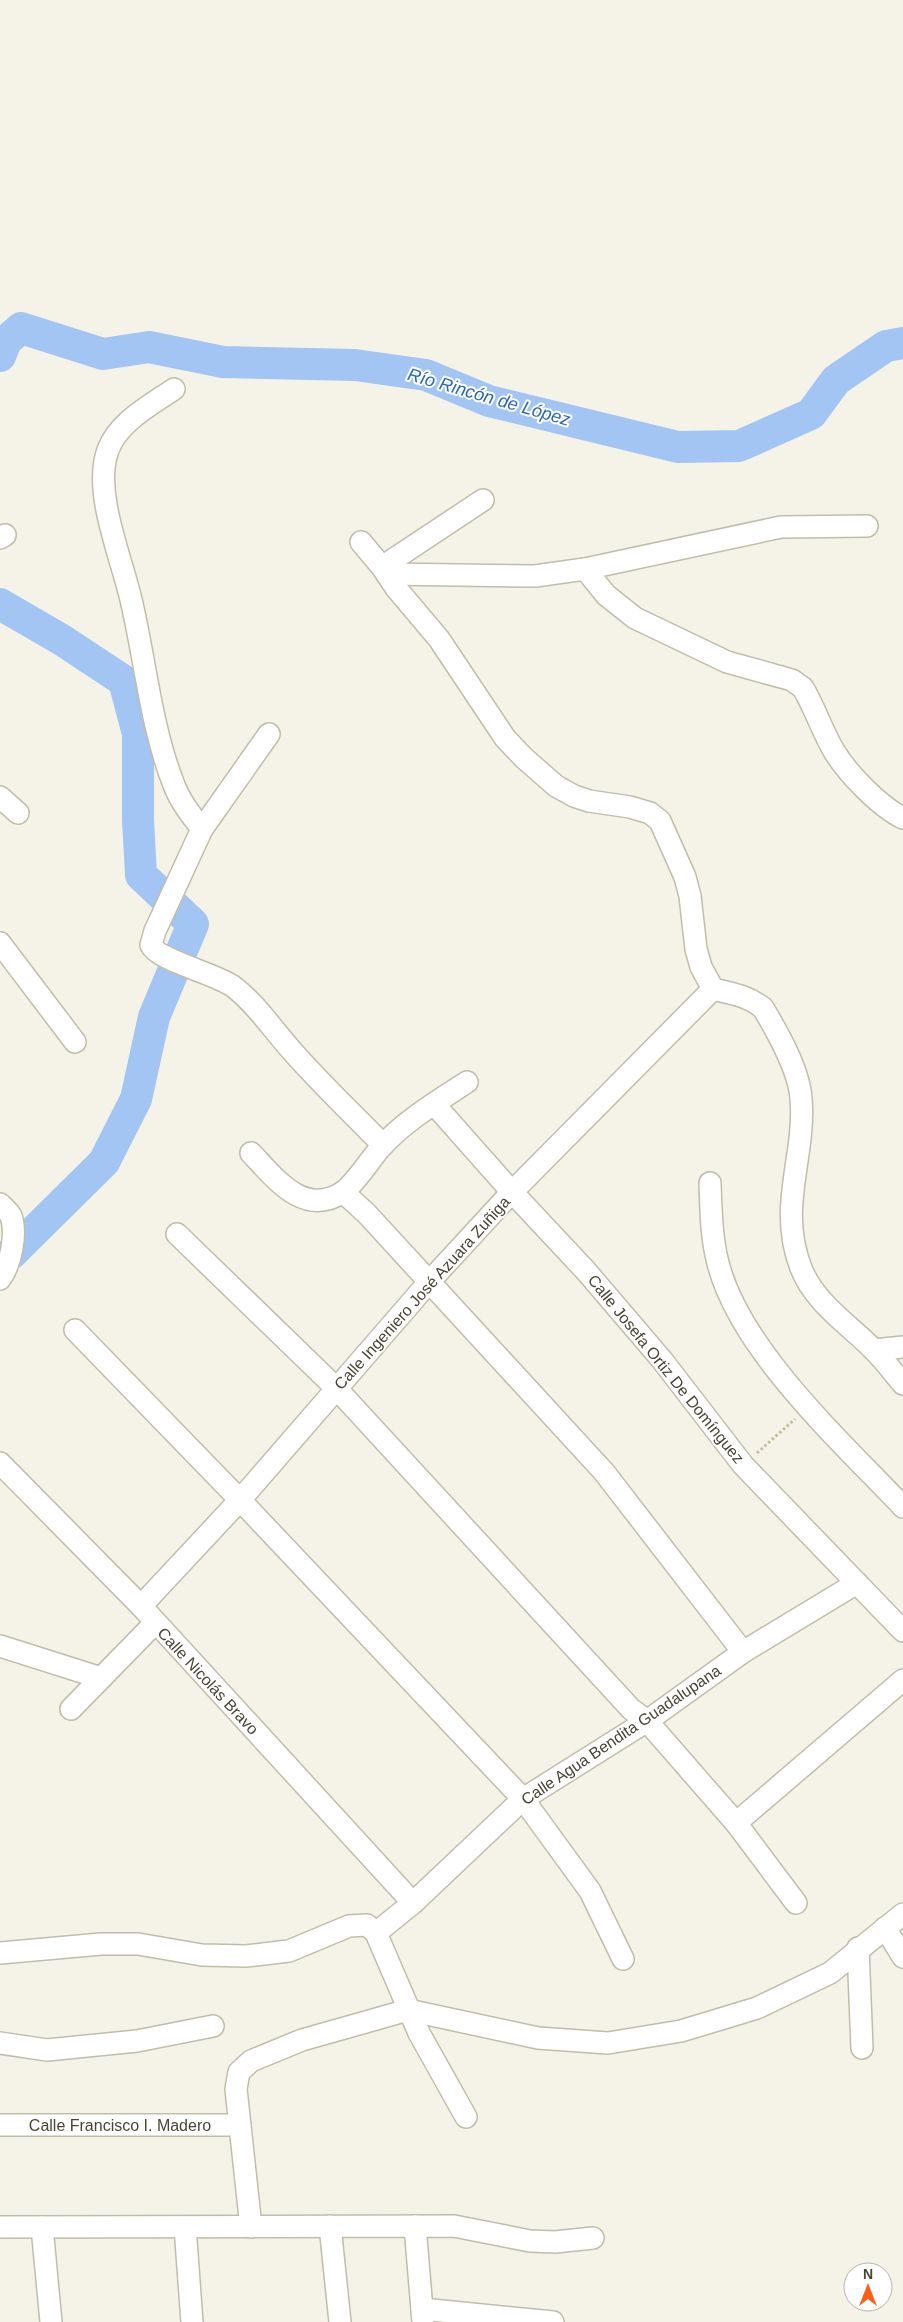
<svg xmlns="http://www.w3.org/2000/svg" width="903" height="2322" font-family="Helvetica,sans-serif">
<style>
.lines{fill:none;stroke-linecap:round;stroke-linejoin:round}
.river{stroke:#a2c5f4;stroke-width:32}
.street-casing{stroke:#c1bdaa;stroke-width:24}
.path{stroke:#c4bc9b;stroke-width:3;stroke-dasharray:2.5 2.5;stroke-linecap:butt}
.street{stroke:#fff;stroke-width:21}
.labels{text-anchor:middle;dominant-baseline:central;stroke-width:4;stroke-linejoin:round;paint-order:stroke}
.street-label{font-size:16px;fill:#494536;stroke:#fff}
.water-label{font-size:18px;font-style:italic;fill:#2966bb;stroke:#fff}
</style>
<rect width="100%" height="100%" fill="#f5f3e8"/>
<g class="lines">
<g class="river">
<path d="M0,356L6,341L21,328L103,354L149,347L223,362L355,365L426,375L489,401L678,447L739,446L811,414L836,380L886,346L903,343"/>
<path d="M0,604L62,640L124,681L138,734V820L141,875L193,924L154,1017L136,1099L104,1162L11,1254L0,1259"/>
</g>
<defs>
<g id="street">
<path d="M174,389C151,405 118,422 108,450C92,492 123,561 132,604C146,665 151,727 174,785C180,801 191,815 202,829L155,931L151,945C157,960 217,974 234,987C257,1005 274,1031 293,1052C321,1084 353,1114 383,1145"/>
<path d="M0,538L5,535"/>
<path d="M361,542L382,567L396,588L439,639L505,738L524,758L556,786L574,796L589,801L630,807L650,813L660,821L685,877L690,896L696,949L701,967L713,989C731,993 748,996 763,1008C778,1033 799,1070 801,1098C806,1158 777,1206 801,1268C814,1302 848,1324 873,1349C884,1360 893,1372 903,1384"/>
<path d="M382,567L483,500"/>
<path d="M585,569L606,595L635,618L727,662L792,680L803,688C815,708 822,731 834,751C847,773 880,807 903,818"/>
<path d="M387,574L535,576L585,569L781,527L867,526"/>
<path d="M0,797L18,813"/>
<path d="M202,829L269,734"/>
<path d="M0,943L75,1042"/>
<path d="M434,1104L512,1192L586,1271L662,1360L743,1465L903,1631"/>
<path d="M251,1153C275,1178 304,1218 343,1192C355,1184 371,1158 382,1146C406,1120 438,1101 467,1082"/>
<path d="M710,1183C711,1208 711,1235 717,1259C737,1348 842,1442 903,1507"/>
<path d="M343,1192L367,1214L604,1472L743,1652"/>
<path d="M0,1204C3,1207 9,1212 11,1216C17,1234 11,1264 0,1279"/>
<path d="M177,1234L336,1388L631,1709L647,1721L736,1823L796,1903"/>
<path d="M75,1330L240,1500L523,1799L590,1891L623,1959"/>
<path d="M874,1350L903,1347"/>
<path d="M0,1463L141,1606L413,1903"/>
<path d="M141,1606L240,1500L429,1282L512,1192L713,989"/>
<path d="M0,1646L101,1678"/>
<path d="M71,1709L155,1623"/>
<path d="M736,1823L903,1680"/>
<path d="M885,1928L903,1957"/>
<path d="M376,1933L413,1903L523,1799L647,1721L743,1652L857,1583"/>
<path d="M858,1948L862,2048"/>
<path d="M0,1953L101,1944H138L202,1955L246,1956L289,1951L349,1926L367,1925L376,1933L419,2033L466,2117"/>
<path d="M0,2043L47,2050L137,2041L213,2026"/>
<path d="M0,2125H240"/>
<path d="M330,2226L340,2322"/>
<path d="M415,2226L423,2322"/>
<path d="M0,2227L454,2226L530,2241L555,2242L593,2238"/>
<path d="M42,2227L51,2322"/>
<path d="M185,2227L192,2322"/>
<path d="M251,2227L236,2089L239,2072L251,2061L302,2040L408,2010L538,2038L608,2043L681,2031L757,2008L830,1973L903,1914"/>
<path d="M422,2309L553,2322"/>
</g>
</defs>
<use href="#street" class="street-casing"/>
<path class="path" d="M757,1453L795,1419"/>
<use href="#street" class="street"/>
</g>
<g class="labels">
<g class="street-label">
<text transform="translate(422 1293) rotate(-48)">Calle Ingeniero José Azuara Zuñiga</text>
<text transform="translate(666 1369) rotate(51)">Calle Josefa Ortiz De Domínguez</text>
<text transform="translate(208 1681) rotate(47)">Calle Nicolás Bravo</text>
<text transform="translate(621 1735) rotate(-34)">Calle Agua Bendita Guadalupana</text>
<text x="120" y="2125">Calle Francisco I. Madero</text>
</g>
<g class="water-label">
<text transform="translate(489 397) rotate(16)">Río Rincón de López</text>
</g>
</g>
<g transform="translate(868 2287)"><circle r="24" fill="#ffffff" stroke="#b6b5af"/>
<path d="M0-4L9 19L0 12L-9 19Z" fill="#ff5e15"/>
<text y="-8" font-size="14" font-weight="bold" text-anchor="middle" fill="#494536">N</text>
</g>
</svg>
